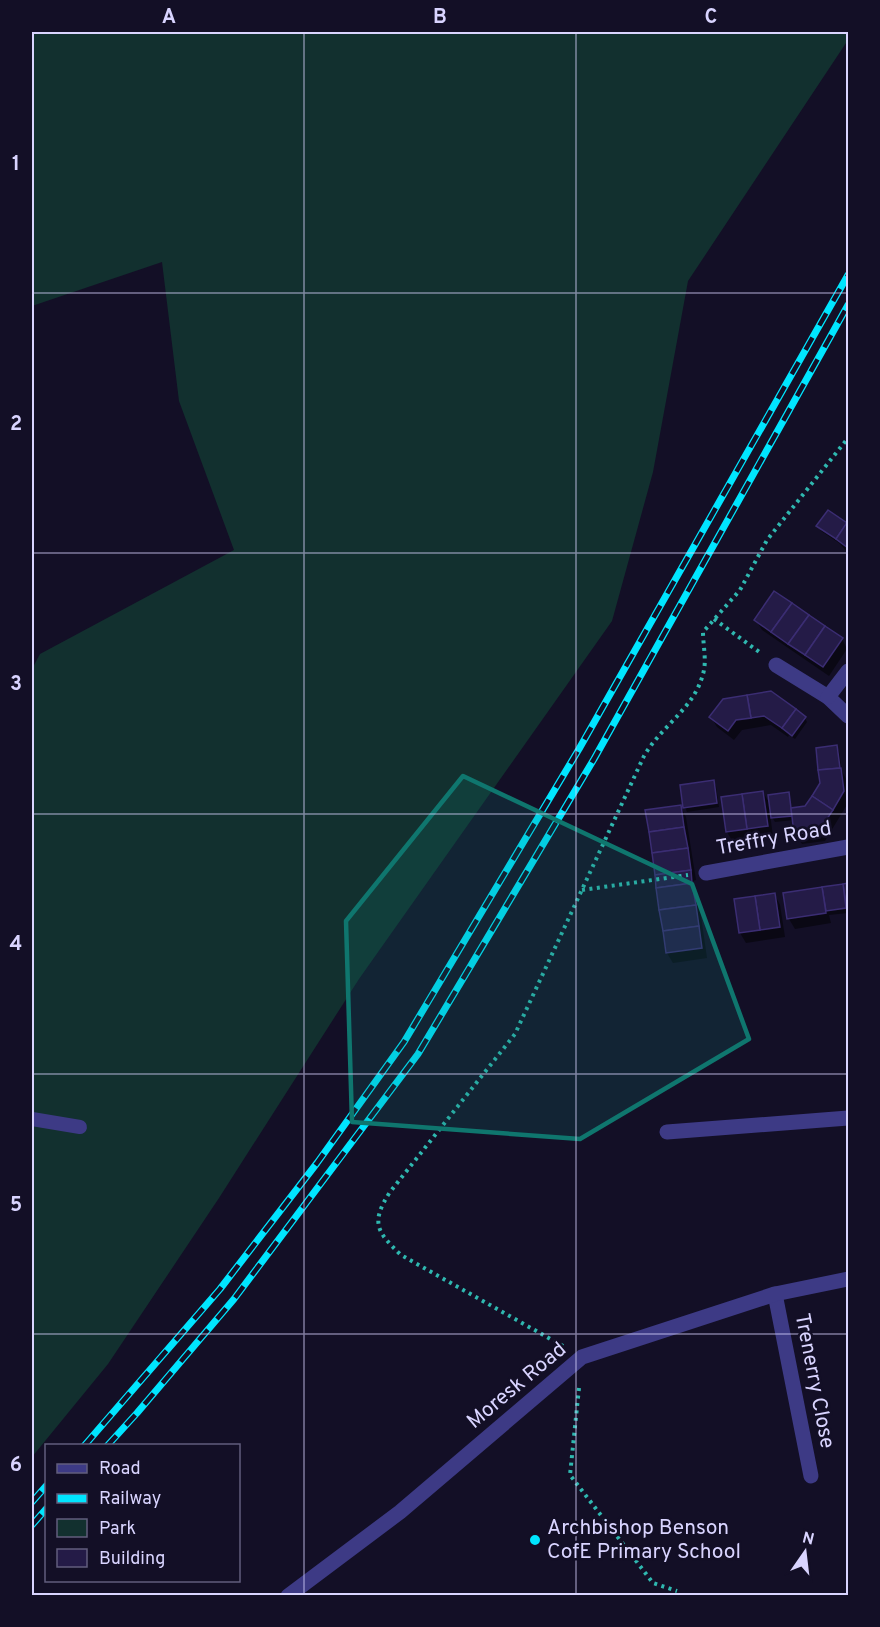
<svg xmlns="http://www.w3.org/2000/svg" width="880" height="1627" font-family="Overpass,sans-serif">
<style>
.green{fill:#12302f}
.shadow{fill:#0007}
.building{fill:#241b47;stroke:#3b2d73;stroke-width:1.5}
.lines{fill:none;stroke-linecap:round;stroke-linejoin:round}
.path{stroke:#2fb8b0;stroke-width:4;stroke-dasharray:3 4.5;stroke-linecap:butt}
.lane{stroke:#3d3a85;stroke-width:14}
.street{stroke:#3d3a85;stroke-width:15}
.rail-casing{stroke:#00e5ff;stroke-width:7}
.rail{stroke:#130f26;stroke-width:4.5;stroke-dasharray:14;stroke-linecap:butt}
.marked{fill:#0f766e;fill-opacity:0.2;stroke:#0f766e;stroke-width:4.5;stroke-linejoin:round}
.grid{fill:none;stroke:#d9d4ff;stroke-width:1.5;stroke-opacity:0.55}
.poi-dot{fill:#00e5ff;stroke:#130f26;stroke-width:2}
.labels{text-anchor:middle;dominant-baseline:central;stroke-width:5;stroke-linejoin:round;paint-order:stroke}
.street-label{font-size:21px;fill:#d9d4ff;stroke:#130f26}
.poi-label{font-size:21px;fill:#d9d4ff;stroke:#130f26;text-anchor:start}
.neatline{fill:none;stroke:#d9d4ff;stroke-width:2}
.grid-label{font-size:20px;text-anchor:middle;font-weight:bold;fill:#d9d4ff}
</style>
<rect width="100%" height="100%" fill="#130f26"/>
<path class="green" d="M32,32H848V40L688,281L653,472L612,621L359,979L219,1198L108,1364L32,1457V669L40,654L234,550L179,401L162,262L32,306Z"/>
<g class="shadow">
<path d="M848,523V553L839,543L821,531L818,526L847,525Z"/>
<path d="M756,620L842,639L847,649L829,676L762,630Z"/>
<path d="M723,700L805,718L807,722L795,739L789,735L788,737L771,725L742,730L734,740L717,727L711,717Z"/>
<path d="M836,747L839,751L842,771L846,779L848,803L825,841L802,844L796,834L794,820L775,822L770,814L773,836L733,842L727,832L763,792L771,806L788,794L792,809L806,808L822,783L817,749Z"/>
<path d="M713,782L716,786L719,807L687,812L685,807Z"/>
<path d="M681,807L686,817L696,880L693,881L694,889L698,895L707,958L673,963L667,953L647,812Z"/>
<path d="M848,884V913L829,915L831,923L795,929L789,919L785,894Z"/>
<path d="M775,895L780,905L785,937L746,943L740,933Z"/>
</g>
<g class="building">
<path d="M828,510L847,523L836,539L816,526Z"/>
<path d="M848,521V548L836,539Z"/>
<path d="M774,591L792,603L771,632L754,620Z"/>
<path d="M792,603L809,615L788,644L771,632Z"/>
<path d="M809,615L825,626L805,655L788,644Z"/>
<path d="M825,626L843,638L823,667L805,655Z"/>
<path d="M771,691L796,709L782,728L764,716L751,718L747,695Z"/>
<path d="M747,695L751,718L736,720L728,731L709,717L723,699Z"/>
<path d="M796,709L806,717L792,736L782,728Z"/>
<path d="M837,745L840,768L818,770L816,748Z"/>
<path d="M841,768L844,791L833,810L812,796L820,783L818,770Z"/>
<path d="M714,780L717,803L683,808L680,785Z"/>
<path d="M763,791L768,826L747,829L742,794Z"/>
<path d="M789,792L792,816L771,818L768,795Z"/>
<path d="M742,794L747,829L726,832L721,797Z"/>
<path d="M812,796L833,810L819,831L794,834L791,808L805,806Z"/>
<path d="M681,805L684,827L649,832L645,810Z"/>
<path d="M684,827L688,848L652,853L649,832Z"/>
<path d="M688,848L691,870L655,875L652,853Z"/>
<path d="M691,870L692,883L656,888L655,875Z"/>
<path d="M692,883L696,905L659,910L656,888Z"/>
<path d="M848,883V911H847L843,884Z"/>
<path d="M843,884L846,908L826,911L822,887Z"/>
<path d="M822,887L826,913L787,919L783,893Z"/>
<path d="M775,893L780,927L760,930L755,896Z"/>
<path d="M755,896L760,930L739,933L734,899Z"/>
<path d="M696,905L699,926L663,931L659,910Z"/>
<path d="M699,926L702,948L666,953L663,931Z"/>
</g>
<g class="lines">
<g class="path">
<path d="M714,619L762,654"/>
<path d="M582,890L688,875"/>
<path d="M563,1346L401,1255C377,1232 370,1223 390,1192L515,1034L644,756C661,726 694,709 703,674C707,662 703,645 703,632L740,590L767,540L848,438"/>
<path d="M579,1388L570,1475L653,1583L677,1591"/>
</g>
<path class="lane" d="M32,1119L80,1127"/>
<g class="street">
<path d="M776,665L828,697L848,716"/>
<path d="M828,697L848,671"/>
<path d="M706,873L848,847"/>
<path d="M667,1132L848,1118"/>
<path d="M775,1294L811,1476"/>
<path d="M288,1596L400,1512L582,1357L775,1294L848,1279"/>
</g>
<defs>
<g id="rail">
<path d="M84,1446L220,1289L317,1163L404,1042L579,749L848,275"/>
<path d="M107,1446L137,1413L234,1299L418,1054L594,759L848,305"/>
<path d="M32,1502L46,1486"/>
<path d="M32,1525L46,1509"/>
</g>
</defs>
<use href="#rail" class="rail-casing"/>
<use href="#rail" class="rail"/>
</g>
<path class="marked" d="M463,776L692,884L749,1039L580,1139L352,1122L346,921Z"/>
<path class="grid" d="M304,32V1596M576,32V1596M32,293H848M32,553H848M32,814H848M32,1074H848M32,1334H848"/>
<circle class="poi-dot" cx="535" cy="1540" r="6"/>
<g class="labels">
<g class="street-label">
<text transform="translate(774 839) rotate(-10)">Treffry Road</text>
<text transform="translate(814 1381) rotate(79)">Trenerry Close</text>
<text transform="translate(517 1386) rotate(-40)">Moresk Road</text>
</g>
<g class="poi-label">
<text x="547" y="1528">Archbishop Benson<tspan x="547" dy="24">CofE Primary School</tspan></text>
</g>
</g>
<rect width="880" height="1627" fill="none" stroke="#130f26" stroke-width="66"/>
<rect x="45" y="1444" width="195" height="138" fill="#130f26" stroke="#625e7d" stroke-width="1.5"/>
<rect x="57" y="1464" width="30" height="9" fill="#3d3a85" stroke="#625e7d" stroke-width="1.5"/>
<text x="99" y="1474" font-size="18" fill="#d9d4ff">Road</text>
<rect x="57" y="1494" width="30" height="9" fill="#00e5ff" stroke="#625e7d" stroke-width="1.5"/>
<text x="99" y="1504" font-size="18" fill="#d9d4ff">Railway</text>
<rect x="57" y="1519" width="30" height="18" fill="#12302f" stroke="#625e7d" stroke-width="1.5"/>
<text x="99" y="1534" font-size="18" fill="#d9d4ff">Park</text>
<rect x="57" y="1549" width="30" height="18" fill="#241b47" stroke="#625e7d" stroke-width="1.5"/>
<text x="99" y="1564" font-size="18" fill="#d9d4ff">Building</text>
<g transform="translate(805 1552) rotate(14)" stroke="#130f26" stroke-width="4.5" paint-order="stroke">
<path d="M0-4.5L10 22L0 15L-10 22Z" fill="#d9d4ff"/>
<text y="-9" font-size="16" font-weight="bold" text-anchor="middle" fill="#d9d4ff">N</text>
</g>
<rect x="33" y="33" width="814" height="1561" class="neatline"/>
<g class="grid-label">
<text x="169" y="23">A</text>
<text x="440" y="23">B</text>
<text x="711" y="23">C</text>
<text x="16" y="170">1</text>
<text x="16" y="430">2</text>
<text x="16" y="690">3</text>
<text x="16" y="950">4</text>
<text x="16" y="1211">5</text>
<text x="16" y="1471">6</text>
</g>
</svg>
